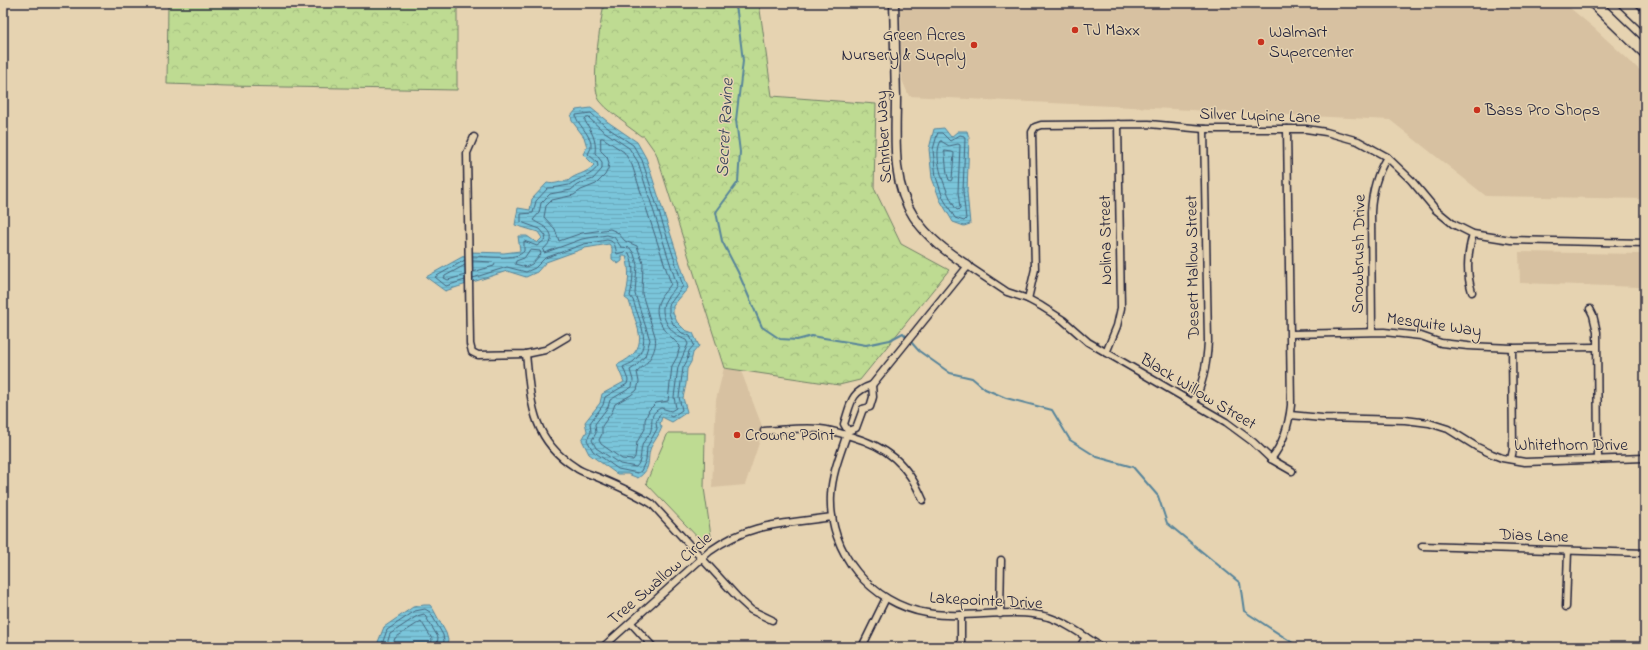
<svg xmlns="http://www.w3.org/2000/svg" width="1648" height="650" font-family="'Indie Flower',sans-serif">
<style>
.built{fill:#d7c1a1}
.forest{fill:url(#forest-crowns);stroke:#707e66}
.park{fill:#bedb92;stroke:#707e66}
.water{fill:url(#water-rules);stroke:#57849a}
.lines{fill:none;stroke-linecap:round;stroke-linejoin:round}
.shore{stroke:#45637b;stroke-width:1}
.stream{stroke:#57849a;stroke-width:2}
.street-casing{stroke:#22223b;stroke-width:9}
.secondary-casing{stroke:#22223b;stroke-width:11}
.highway-casing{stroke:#22223b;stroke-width:14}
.street{stroke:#e6d3b1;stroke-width:6}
.secondary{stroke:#e6d3b1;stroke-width:8}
.highway{stroke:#e6d3b1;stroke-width:11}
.poi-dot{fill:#c8321e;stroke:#e6d3b1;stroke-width:1.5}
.labels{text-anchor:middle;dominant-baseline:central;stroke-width:3;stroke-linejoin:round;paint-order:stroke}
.poi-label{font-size:17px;fill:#22223b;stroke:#e6d3b1;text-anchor:start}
.street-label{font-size:17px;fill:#22223b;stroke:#e6d3b1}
.water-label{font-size:18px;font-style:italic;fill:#34435b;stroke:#e6d3b1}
</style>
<defs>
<pattern id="forest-crowns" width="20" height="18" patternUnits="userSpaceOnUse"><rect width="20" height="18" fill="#bedb92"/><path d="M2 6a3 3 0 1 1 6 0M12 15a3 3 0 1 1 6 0" fill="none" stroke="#a3bc7f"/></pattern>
<pattern id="water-rules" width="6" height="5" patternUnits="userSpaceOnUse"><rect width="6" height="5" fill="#7ac5da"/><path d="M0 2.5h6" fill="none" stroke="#69a9bc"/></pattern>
</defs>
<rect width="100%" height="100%" fill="#e6d3b1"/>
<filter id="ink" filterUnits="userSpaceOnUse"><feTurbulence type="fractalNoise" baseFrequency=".025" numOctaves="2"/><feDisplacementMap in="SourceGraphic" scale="8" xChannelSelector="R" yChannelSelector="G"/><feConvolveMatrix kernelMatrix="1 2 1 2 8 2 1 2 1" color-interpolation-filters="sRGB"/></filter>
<g filter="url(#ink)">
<g class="built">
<path d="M900,3H1564L1594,28L1645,75V199L1486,196L1390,120L909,96L902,80Z"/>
<path d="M1519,252L1640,254V287L1520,283Z"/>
<path d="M724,368L741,371L762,426L759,443L745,485L712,488L716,400Z"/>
</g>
<g class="forest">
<path d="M168,3H457V90L228,86L167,84Z"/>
<path d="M604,3H759L772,96L876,104L874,188L901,244L949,270L860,380L839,385L724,368L656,153L644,136H641L626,125V123C617,116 607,110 600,101C589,87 601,22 604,3Z"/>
</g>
<path class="park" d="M668,433H705L704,488L711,536L703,543L646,483Z"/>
<g class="water">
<path d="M591,108L608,122L637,142L646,158L688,288L673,306V313L677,322L685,330L693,333L699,346L693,353L691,362L687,369L686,384L683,398L687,412L672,422L662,417L660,424L662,427C659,435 655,440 651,447C646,459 653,468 638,478L628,474H617L589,454L582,440L587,431L585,422L600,403L602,394L624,382L617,365C652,348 638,331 629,301L625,298C629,284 630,270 626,256H622V261L618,264L612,259V248L609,244L585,248L546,262L537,272L526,277L507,271L445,291L426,277L471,252L504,253L520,251L518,236H527L537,243L542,238L538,232L515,225L518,208L530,210L532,199L547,183C555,185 560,181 568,181C576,173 585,175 594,165L583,154L587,147L584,137L572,121L571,116L576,110Z"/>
<path d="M944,128L951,137L958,131H967L969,138L967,192L970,224L964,226L953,222L940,200L932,178L929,149L934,129Z"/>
<path d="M424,605H430L433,609L446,633L448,640L446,647H376L384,627L413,607Z"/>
</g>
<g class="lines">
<g class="shore">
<path d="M589,118L602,130L629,148L638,162L677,285C674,291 667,296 664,303C659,318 673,336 686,340L688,344L678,367L674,397L676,408L671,411L661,408C649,413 653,421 651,430C650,436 643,440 642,446C640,454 642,461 636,467L620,464L596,448L592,440L596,433L595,424L608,407L610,400L632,387L633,380L630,370L636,366L645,356L650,340L635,294L637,265L634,254L630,248L621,247L614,237L607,235L582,239L544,253L543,250L551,241C553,228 541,226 533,220L539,213L541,203L550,194L571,190L577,185L593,179L602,169V162L595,153C597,140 591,131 585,121V119Z"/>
<path d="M938,133H942L950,141L960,135L964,136L965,138L963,192L966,219L964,221L955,218L943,198L936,177L933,150Z"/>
<path d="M601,138H603L624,152L632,165L671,284C668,289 662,294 660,299C650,318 668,334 680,346L677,357L672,366L668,401L656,403L649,410L645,420V429L637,442L635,457L633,460L622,459L601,444L599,440L602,434V426L612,412L615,404L631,395L637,390L639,382L637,372C648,363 658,351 655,336L642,294L643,263L637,246L625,241L617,232L610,229L582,233L559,241L555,229L544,217L546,206L552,200L574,195L581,190L596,184L605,175L608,169L609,163L607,157L601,151Z"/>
<path d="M941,141L949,146L958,144L960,145L958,192L960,208L958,210L956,209C947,195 931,156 941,141Z"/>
<path d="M945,151L952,152L954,153L952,179L951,181L949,180L947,174Z"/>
<path d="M530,250L540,251L541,254L532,264L526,267L515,264L516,261L524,258Z"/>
<path d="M473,256C484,256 517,261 524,251V241L537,246L545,240L546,236L540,229L521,222V214L533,213L536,201L548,188C556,188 562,186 569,185C579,177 590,178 598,166L597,162L588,154C589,152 590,150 591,148C593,135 575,123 576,115L591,113L605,126L633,145L642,160L683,286L669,305V313L673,324L682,333L690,336L694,345L689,351L687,361L683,368L679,397L682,410L672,417L663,413L659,415L656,423L657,429L647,447L646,460L641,471L638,473L618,469L593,451L587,440L591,432L590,423L603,405L605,397L627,384L628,380L623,367C626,365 631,364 634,361C653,343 639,321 633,300L630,296C633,283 635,266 629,253L624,252L617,254C615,248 616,241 607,240L584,244L545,258L535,268L526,272L507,267L473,278"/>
<path d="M465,260L435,277L446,286L465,280"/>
<path d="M473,261L493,262L495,264L494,266L473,272"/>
<path d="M465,265L445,276L444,278L448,280L465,275"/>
<path d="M381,647L387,630L415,611L425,609L430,612L443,635L444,641L442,647"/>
<path d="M386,647L390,634L417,616L424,614L438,637L437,647"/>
<path d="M392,647L395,638L421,621L432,639L431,647"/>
</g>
<path class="stream" d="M735,3L737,12L743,61L736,120L740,152L738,182L716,212L722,241L738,272L762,327L780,339L797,340L812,336L866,345L890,340L903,333L919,351L950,373L972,378L985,389L1006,398L1052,410L1070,440L1097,457L1133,467L1158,496L1167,523L1240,583L1244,611L1299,647"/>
<defs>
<g id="street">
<path d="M474,137L467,153L470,344L472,352L478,355L526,354L545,350L567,337"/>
<path d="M1472,292C1466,273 1467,254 1473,234"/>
<path d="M1028,299L1035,269L1032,132L1035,127L1041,125L1149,124L1204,129H1306L1326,132L1358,141L1387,157L1411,180L1436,210L1453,224L1473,234L1511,240L1645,243"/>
<path d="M1590,309L1593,315L1597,332L1598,460"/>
<path d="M1372,331L1371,212C1372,192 1376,175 1387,157"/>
<path d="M1291,334L1384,332L1421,336L1441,343L1468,346L1512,348L1596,347"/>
<path d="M1106,353L1117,326L1121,308L1118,124"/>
<path d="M526,354C531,401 531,439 575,467C581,472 590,474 597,477C616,485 635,493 652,504L739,599L751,610L772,620"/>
<path d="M1193,402C1204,384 1207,362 1208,341L1204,129"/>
<path d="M863,409L856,428L848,431C841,452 832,473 831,495C828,552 871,604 927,613C967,620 1009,607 1048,617C1067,623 1084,636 1101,647"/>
<path d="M863,409L870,407L873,397L872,385"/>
<path d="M1290,415L1322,418L1405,420L1429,423L1448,429L1477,447L1492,454L1502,458L1525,462L1645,458"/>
<path d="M764,431C783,430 802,427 820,429C830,430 840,433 850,436C888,447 907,463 923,500"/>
<path d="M848,431L844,424C851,404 850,392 872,385L968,266L1007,292L1028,299L1041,306L1063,320L1088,342L1226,422L1253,442L1271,459C1284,443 1289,424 1291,405L1287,129"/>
<path d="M1271,459L1292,471"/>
<path d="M1511,459L1513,450L1512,348"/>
<path d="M1422,546L1645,553"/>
<path d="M1566,607L1568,551"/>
<path d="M1000,614L1001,560"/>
<path d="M961,615V647"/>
<path d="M631,623L653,647"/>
<path d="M603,647L710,551C750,522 786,524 832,517"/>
<path d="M862,647L886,598"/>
<path d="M1080,647L1086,637"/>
</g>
<path id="secondary" d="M894,3C895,35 895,66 896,98C896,137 891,183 914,217C928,238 947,252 968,266"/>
<g id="highway">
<path d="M1594,3L1645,52"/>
<path d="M1624,3L1645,23"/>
</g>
</defs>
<use href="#street" class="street-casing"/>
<use href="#secondary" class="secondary-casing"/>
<use href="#highway" class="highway-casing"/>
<use href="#street" class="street"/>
<use href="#secondary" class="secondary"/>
<use href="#highway" class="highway"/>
</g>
</g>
<g class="poi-dot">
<circle cx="1075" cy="30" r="4"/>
<circle cx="1261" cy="42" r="4"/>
<circle cx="974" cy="45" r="4"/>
<circle cx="1477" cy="110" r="4"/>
<circle cx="737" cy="435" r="4"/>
</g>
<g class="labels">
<g class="poi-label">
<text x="1083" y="30">TJ Maxx</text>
<text x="1269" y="32">Walmart<tspan x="1269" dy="20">Supercenter</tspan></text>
<text x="966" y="35" text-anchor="end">Green Acres<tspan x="966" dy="20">Nursery &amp; Supply</tspan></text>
<text x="1485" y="110">Bass Pro Shops</text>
<text x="745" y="435">Crowne Point</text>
</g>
<g class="street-label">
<text transform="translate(1260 116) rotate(2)">Silver Lupine Lane</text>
<text transform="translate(884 137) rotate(-93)">Schriber Way</text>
<text transform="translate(1106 240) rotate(-91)">Nolina Street</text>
<text transform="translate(1359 254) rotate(-89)">Snowbrush Drive</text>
<text transform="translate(1193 267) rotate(-91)">Desert Mallow Street</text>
<text transform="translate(1434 325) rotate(8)">Mesquite Way</text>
<text transform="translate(1198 392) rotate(31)">Black Willow Street</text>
<text x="1571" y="445">Whitethorn Drive</text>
<text transform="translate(1534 536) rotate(2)">Dias Lane</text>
<text transform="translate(660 579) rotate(-41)">Tree Swallow Circle</text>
<text transform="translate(986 601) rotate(3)">Lakepointe Drive</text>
</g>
<g class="water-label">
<text transform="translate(726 128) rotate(-87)">Secret Ravine</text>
</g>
</g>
<rect width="1648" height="650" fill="none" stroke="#e6d3b1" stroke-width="16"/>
<rect x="8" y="8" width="1632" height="634" fill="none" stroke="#22223b" stroke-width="1.5" filter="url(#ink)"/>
</svg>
